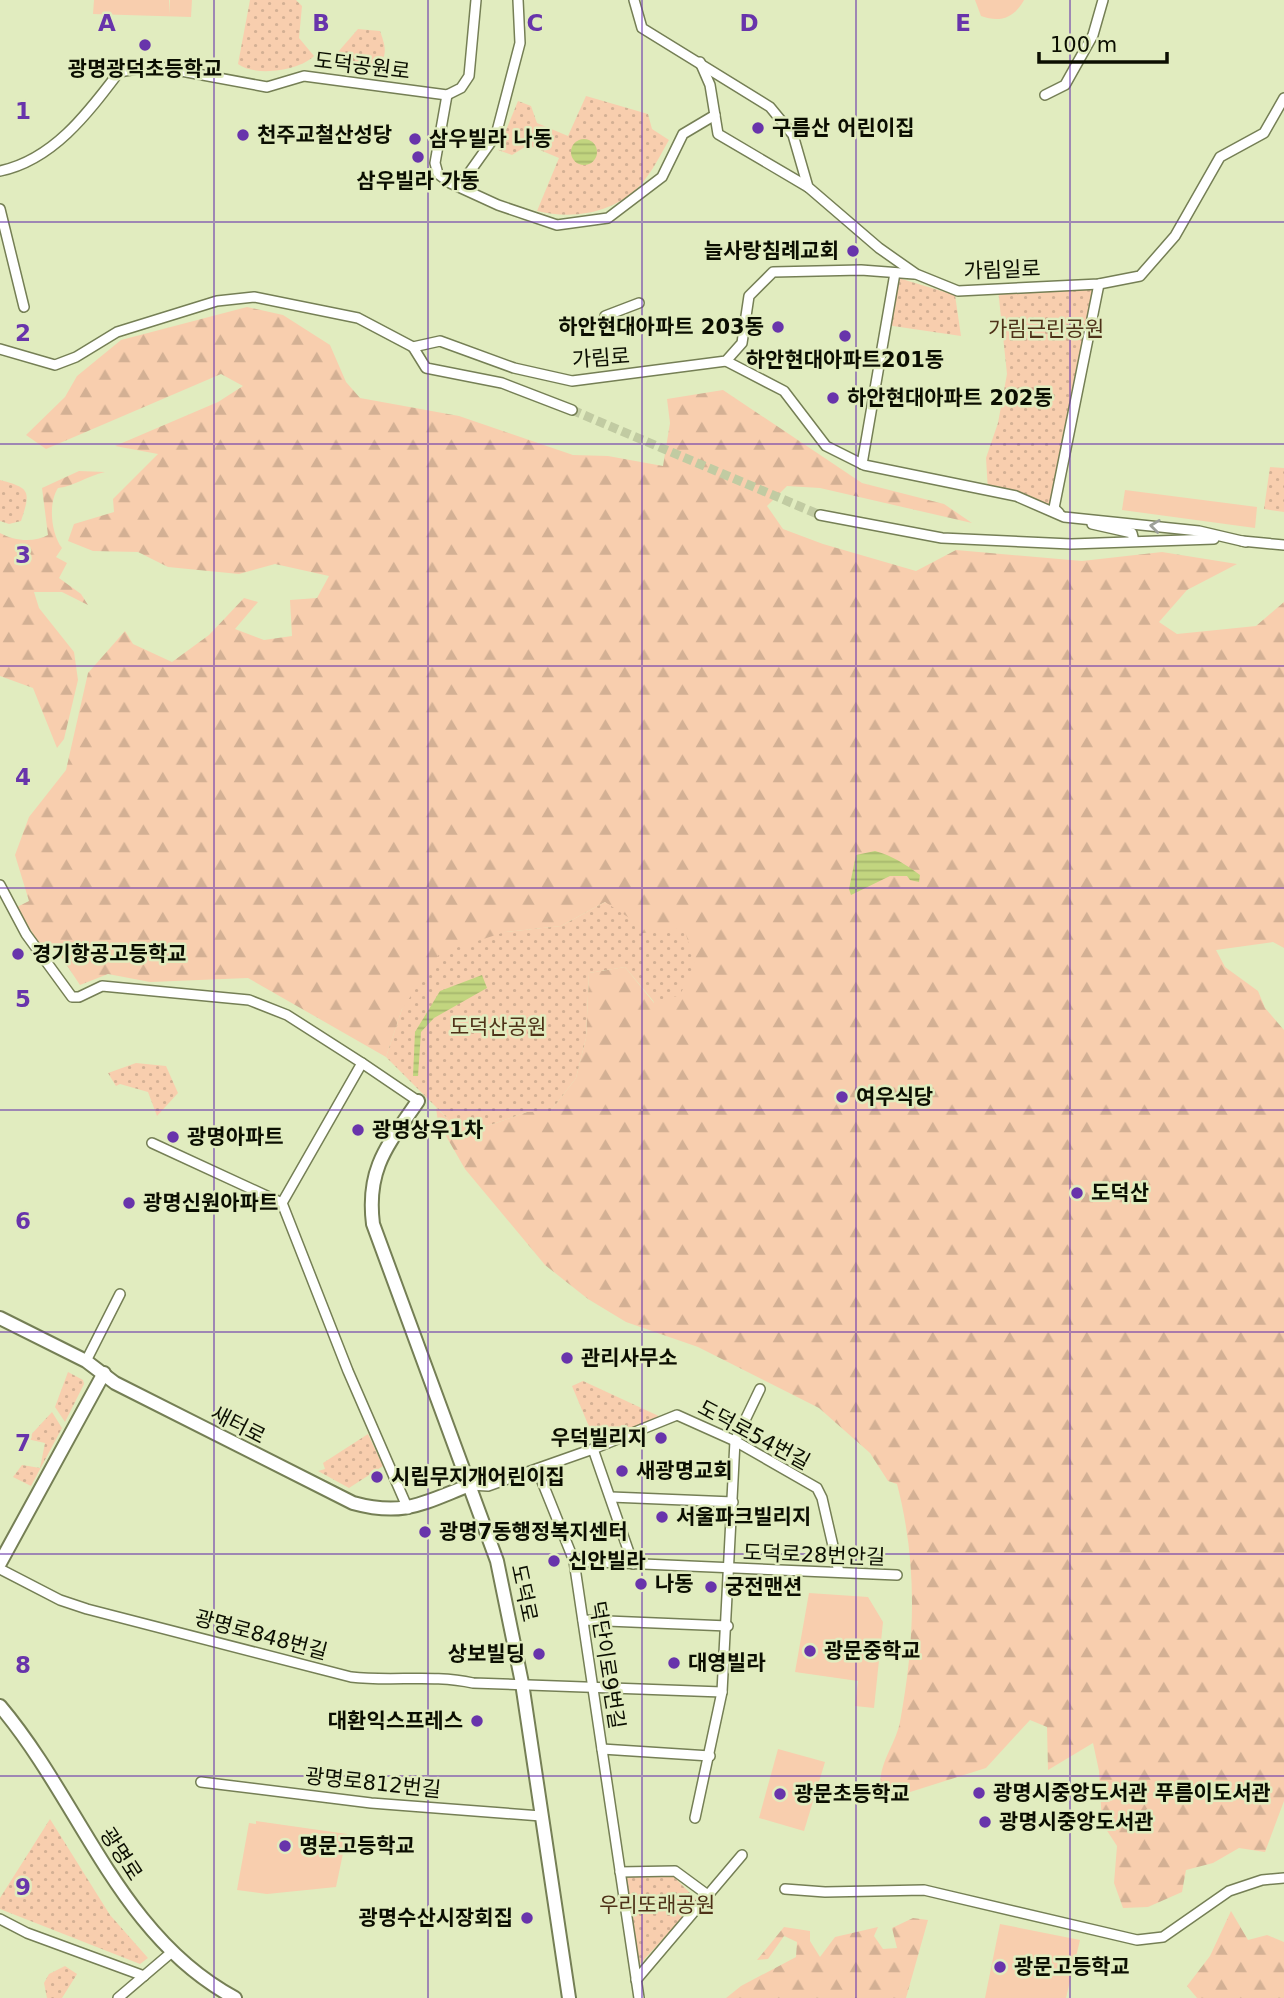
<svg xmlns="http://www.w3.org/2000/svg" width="1284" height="1998" font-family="'DejaVu Sans','Noto Sans KR',sans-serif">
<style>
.grass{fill:#f8ceae}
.forest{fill:url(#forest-firs)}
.park{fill:url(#park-dots)}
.water{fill:url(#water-rules)}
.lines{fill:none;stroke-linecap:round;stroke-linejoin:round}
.street-tunnel{stroke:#c1cba2;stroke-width:9;stroke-dasharray:9 4.5;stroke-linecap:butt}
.street-casing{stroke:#757f55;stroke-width:12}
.secondary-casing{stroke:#757f55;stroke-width:16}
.street{stroke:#fff;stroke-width:9}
.secondary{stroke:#fff;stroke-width:12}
.oneway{stroke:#9d9f99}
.grid{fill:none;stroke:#6834ab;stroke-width:2;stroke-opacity:0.55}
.poi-dot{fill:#6834ab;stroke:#e1ecbf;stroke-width:2.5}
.labels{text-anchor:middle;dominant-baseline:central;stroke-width:5;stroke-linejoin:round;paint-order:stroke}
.street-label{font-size:21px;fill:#0b0e01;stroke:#e1ecbf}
.poi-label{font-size:21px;font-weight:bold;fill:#0b0e01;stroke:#e1ecbf;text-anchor:start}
.park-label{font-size:21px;fill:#4e3118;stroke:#e1ecbf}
.grid-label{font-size:23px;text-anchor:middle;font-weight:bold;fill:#6834ab;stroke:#e1ecbf;stroke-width:5;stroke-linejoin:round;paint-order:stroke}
</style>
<defs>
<pattern id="forest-firs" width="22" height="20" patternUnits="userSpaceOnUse" patternTransform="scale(1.75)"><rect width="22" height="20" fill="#f8ceae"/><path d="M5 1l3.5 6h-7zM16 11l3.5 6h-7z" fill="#d3b094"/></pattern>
<pattern id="park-dots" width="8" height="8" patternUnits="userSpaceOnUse" patternTransform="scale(1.75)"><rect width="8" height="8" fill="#f8ceae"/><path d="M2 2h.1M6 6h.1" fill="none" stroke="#d3b094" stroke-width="1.8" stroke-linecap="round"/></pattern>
<pattern id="water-rules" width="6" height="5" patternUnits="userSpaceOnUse" patternTransform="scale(1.75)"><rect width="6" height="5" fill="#c2d57f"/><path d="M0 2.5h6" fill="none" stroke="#a5b66c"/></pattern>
</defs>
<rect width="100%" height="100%" fill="#e1ecbf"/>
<g class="grass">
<path d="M94,0H169V14L170,0H192L191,17L93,14Z"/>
<path d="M975,0H1024C1014,18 1000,23 981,16Z"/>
<path d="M1125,490L1257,507L1255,528L1122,510Z"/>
<path d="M809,1593L868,1597L883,1622L874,1708L855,1706L858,1681L795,1672Z"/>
<path d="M778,1749L825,1762L804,1831L759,1818Z"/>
<path d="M256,1821L347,1834L336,1887L267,1894L237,1890L249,1823L256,1824Z"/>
<path d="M1000,1924L1080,1940L1066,1998H985Z"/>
</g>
<g class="forest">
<path d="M247,307L283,315L330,345L346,382L360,398L459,416L573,455L608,456L663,466L670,423L667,399L723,390L862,483L944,504L972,523L820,488L787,486L767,506L783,529L823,544L916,571L956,550L1082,561L1162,552L1237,564L1187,590L1159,622L1177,634L1256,626L1284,602V948L1273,942L1216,950L1225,967L1258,991L1265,1008L1284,1030V1801L1265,1852L1239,1848L1213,1863L1186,1870L1182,1892L1148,1907L1123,1908L1114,1883L1117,1846L1102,1823L1099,1771L1093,1743L1048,1770L1047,1727L1030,1720L986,1768L907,1793H882C875,1767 895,1747 900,1722C915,1641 918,1565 897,1484L888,1481L870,1453L819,1408L698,1347L626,1322L588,1299L545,1265L465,1169L438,1122L436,1108L449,1120L473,1131L527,1112H550L576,1078L586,1038L589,973L625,967L654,1003L635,934L605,902L561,926L505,932L402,1009L386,1057L248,978L150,982L108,974L80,985L58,952L39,944L17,907L29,901L15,855L29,817L66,770L88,673L125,631L133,644L172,662L209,635L244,598L258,602L235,629L264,640L292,636L290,600L317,598L329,576L275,564L239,574L168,567L138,552L93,551L68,541L74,524L114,512L113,499L158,454L115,446L218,402L243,386L221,374L46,449L26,435L65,397L77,376L121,340Z"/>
<path d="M79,471L105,472C87,476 75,486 58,488C48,503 51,534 62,548L56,557L67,563L59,578L81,594L88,605L62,592H34L39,608L74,652L78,680L64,739L57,748L33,688L0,676V533C14,541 34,543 48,535L42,488Z"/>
<path d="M1231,1911L1248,1940L1267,1935L1284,1942V1998H1197L1187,1986L1210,1956Z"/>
<path d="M913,1918L928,1920L906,1998H726L741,1986L796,1957L797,1942L784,1936L768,1959L757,1960L784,1927L810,1931V1941L820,1957L835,1937L878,1927L874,1936L883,1949L897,1948L892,1928Z"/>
</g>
<g class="park">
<path d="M250,0H296L302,6L299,38L314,56C299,71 255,77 238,64Z"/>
<path d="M358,29L380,31C385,45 389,57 376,67L342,60L338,52Z"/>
<path d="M586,96L648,114L652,129L669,140C661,154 653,170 643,182C617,213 574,220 537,211L559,158L528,145L512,155L498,150L518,101L531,106L537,123L568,136Z"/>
<path d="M895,277L955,295L961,336L886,325Z"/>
<path d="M1099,284L1054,508L988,491L986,458L998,423L1007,374L998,289Z"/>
<path d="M1270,467L1284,468V512L1264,509Z"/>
<path d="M0,480C30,488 31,491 21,521L9,524L0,521Z"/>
<path d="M605,902L634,921L636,934L684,928L695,964L680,995L655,1003L625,967L589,973L586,1038L576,1078L550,1112H527L473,1131L449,1120L386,1057L402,1009L440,953L505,932L561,926Z"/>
<path d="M136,1063L166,1066L178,1093L157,1116L148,1092L120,1084L116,1086L108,1073Z"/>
<path d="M68,1372L83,1380L84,1384L65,1422L55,1407Z"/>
<path d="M583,1381L663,1418L595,1441L572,1386Z"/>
<path d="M52,1412L62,1428L31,1486L13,1477L22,1465L40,1468L45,1443L27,1439Z"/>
<path d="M368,1434L383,1466L349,1488L318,1471L325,1469L323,1463Z"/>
<path d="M50,1819L110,1915L148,1958L140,1964L0,1909V1898Z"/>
<path d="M625,1876H673L698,1901L638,1966Z"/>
<path d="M65,1966L77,1974L62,1998H47L44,1983L49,1974Z"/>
</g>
<g class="water">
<circle cx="584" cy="152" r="13"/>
<path d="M875,851C893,856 905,864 920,875L919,882L910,880L907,876H890L851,895L849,889L856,855Z"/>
<path d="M482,975L487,988L434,1018L421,1032L418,1076H413L415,1032L440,991Z"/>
</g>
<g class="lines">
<path class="street-tunnel" d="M572,410L820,515"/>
<defs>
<g id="street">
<path d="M634,0L642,28L770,107L793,135L808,187L879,248L916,274L958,291L1099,284L1140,276L1175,236L1220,157L1264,133L1284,98"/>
<path d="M700,62L710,85L718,134L808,187"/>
<path d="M447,95L435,163L438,174L450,183L498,205L557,225L608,218L662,177L683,134L715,115"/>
<path d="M1045,95L1065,85L1093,35L1103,0"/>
<path d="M0,171C53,160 88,113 119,72L154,66L267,87L304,76L447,95L461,88L469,76L476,0"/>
<path d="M459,187L496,135L520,43L518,0"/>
<path d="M0,209L24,307"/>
<path d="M605,316L639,303"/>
<path d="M0,349L55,365L76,357L117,332L217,301L254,297L358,318L413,347"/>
<path d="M726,361L784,391L826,446L864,465L1016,496L1064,517L1199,531L1246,542"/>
<path d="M572,410L502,383L426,368L413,347L440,341L514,368L572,381L726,361L742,343L749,296L773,272L861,270L914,274"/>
<path d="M862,464L895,273"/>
<path d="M1059,513L1054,508L1099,284"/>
<path d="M820,515L942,538L1071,544L1214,539"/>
<path d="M1092,524L1132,533L1134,541"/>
<path d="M1242,541L1284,545"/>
<path d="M0,885L26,934L72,997H79L102,986L249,1000L287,1015L362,1063"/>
<path d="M152,1143L282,1203"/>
<path d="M86,1361L120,1294"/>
<path d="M593,1449L633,1564"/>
<path d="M537,1469L574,1561L639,1998"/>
<path d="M470,1485L488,1486L593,1449L677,1415L735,1441L817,1488L822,1498L839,1572"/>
<path d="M611,1497L733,1502"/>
<path d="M408,1509L348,1371L282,1203L362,1063L418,1101"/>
<path d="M574,1561L897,1575"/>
<path d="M0,1569L60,1600L87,1609L351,1677C392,1682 432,1674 473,1683L722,1692"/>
<path d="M583,1620L728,1626"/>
<path d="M602,1749L710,1756"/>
<path d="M201,1782L371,1803L541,1816"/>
<path d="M695,1818L722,1692L735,1441L760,1389"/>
<path d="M620,1872L675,1871L709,1896"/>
<path d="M785,1889L825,1892L924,1890L1137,1940L1163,1937L1229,1891L1262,1880L1284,1878"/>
<path d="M0,1919L27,1933L144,1976"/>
<path d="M636,1980L742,1855"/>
<path d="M118,1998L172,1952"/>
</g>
<g id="secondary">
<path d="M418,1101C388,1145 366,1168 373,1224L497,1561L522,1683L569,1998"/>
<path d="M0,1318L86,1361L115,1383L353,1503C404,1517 423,1503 470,1485"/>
<path d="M0,1563L104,1373"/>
<path d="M0,1706C81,1802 119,1936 235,1998"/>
</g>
</defs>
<use href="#street" class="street-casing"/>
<use href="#secondary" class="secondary-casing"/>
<use href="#street" class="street"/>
<use href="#secondary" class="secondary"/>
</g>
<defs><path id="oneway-chevron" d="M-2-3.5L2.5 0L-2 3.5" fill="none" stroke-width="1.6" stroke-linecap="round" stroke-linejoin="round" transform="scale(1.75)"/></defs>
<use class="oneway" href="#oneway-chevron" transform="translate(1155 526) rotate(-173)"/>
<path class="grid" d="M214,0V1998M428,0V1998M642,0V1998M856,0V1998M1070,0V1998M0,222H1284M0,444H1284M0,666H1284M0,888H1284M0,1110H1284M0,1332H1284M0,1554H1284M0,1776H1284"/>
<g class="poi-dot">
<circle cx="145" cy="45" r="7"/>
<circle cx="758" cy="128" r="7"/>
<circle cx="243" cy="135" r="7"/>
<circle cx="415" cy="139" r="7"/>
<circle cx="418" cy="157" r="7"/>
<circle cx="853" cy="251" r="7"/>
<circle cx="778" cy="327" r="7"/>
<circle cx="845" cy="336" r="7"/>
<circle cx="833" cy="398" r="7"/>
<circle cx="18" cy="954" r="7"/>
<circle cx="842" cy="1097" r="7"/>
<circle cx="358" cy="1130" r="7"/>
<circle cx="173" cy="1137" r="7"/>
<circle cx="1077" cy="1193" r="7"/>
<circle cx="129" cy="1203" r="7"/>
<circle cx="567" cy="1358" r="7"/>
<circle cx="661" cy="1438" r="7"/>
<circle cx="622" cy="1471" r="7"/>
<circle cx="377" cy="1477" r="7"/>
<circle cx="662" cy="1517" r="7"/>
<circle cx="425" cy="1532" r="7"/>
<circle cx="554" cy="1561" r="7"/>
<circle cx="641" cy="1584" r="7"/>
<circle cx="711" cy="1587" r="7"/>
<circle cx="810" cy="1651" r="7"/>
<circle cx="539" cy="1654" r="7"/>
<circle cx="674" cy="1663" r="7"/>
<circle cx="477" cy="1721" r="7"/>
<circle cx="979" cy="1793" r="7"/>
<circle cx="780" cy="1794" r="7"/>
<circle cx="985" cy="1822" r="7"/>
<circle cx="285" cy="1846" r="7"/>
<circle cx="527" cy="1918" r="7"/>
<circle cx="1000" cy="1967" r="7"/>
</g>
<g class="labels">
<g class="street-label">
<text transform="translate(362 66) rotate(7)">도덕공원로</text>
<text transform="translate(1002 270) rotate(-2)">가림일로</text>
<text transform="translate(601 358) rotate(-4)">가림로</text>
<text transform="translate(238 1425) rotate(27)">새터로</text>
<text transform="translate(754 1435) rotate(28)">도덕로54번길</text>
<text transform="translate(814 1555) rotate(2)">도덕로28번안길</text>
<text transform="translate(524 1593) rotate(78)">도덕로</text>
<text transform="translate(261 1635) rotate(15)">광명로848번길</text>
<text transform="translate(607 1665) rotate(81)">덕단이로9번길</text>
<text transform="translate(373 1783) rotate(6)">광명로812번길</text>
<text transform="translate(121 1854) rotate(57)">광명로</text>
</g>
<g class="poi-label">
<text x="145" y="69" text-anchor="middle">광명광덕초등학교</text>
<text x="772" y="128">구름산 어린이집</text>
<text x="257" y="135">천주교철산성당</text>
<text x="429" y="139">삼우빌라 나동</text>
<text x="418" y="181" text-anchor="middle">삼우빌라 가동</text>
<text x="839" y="251" text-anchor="end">늘사랑침례교회</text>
<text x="764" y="327" text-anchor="end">하안현대아파트 203동</text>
<text x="845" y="360" text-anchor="middle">하안현대아파트201동</text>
<text x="847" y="398">하안현대아파트 202동</text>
<text x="32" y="954">경기항공고등학교</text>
<text x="856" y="1097">여우식당</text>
<text x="372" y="1130">광명상우1차</text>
<text x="187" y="1137">광명아파트</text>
<text x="1091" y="1193">도덕산</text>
<text x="143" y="1203">광명신원아파트</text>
<text x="581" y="1358">관리사무소</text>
<text x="647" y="1438" text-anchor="end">우덕빌리지</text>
<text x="636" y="1471">새광명교회</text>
<text x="391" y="1477">시립무지개어린이집</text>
<text x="676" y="1517">서울파크빌리지</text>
<text x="439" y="1532">광명7동행정복지센터</text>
<text x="568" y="1561">신안빌라</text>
<text x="655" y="1584">나동</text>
<text x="725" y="1587">궁전맨션</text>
<text x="824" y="1651">광문중학교</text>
<text x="525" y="1654" text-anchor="end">상보빌딩</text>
<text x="688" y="1663">대영빌라</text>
<text x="463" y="1721" text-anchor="end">대환익스프레스</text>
<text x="993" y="1793">광명시중앙도서관 푸름이도서관</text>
<text x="794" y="1794">광문초등학교</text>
<text x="999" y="1822">광명시중앙도서관</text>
<text x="299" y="1846">명문고등학교</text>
<text x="513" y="1918" text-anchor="end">광명수산시장회집</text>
<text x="1014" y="1967">광문고등학교</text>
</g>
<g class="park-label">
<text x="1046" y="329">가림근린공원</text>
<text x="498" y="1027">도덕산공원</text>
<text x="657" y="1905">우리또래공원</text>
</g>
</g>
<g class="grid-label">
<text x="107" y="31">A</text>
<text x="321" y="31">B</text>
<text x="535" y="31">C</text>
<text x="749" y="31">D</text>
<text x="963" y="31">E</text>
<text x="23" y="119">1</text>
<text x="23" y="341">2</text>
<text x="23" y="563">3</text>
<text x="23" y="785">4</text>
<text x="23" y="1007">5</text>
<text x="23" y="1229">6</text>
<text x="23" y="1451">7</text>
<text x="23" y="1673">8</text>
<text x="23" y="1895">9</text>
</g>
<path d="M1039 52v10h128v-10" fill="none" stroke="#0b0e01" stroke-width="3.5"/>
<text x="1050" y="52" font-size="21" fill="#0b0e01" stroke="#e1ecbf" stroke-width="5" paint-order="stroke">100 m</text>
</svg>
